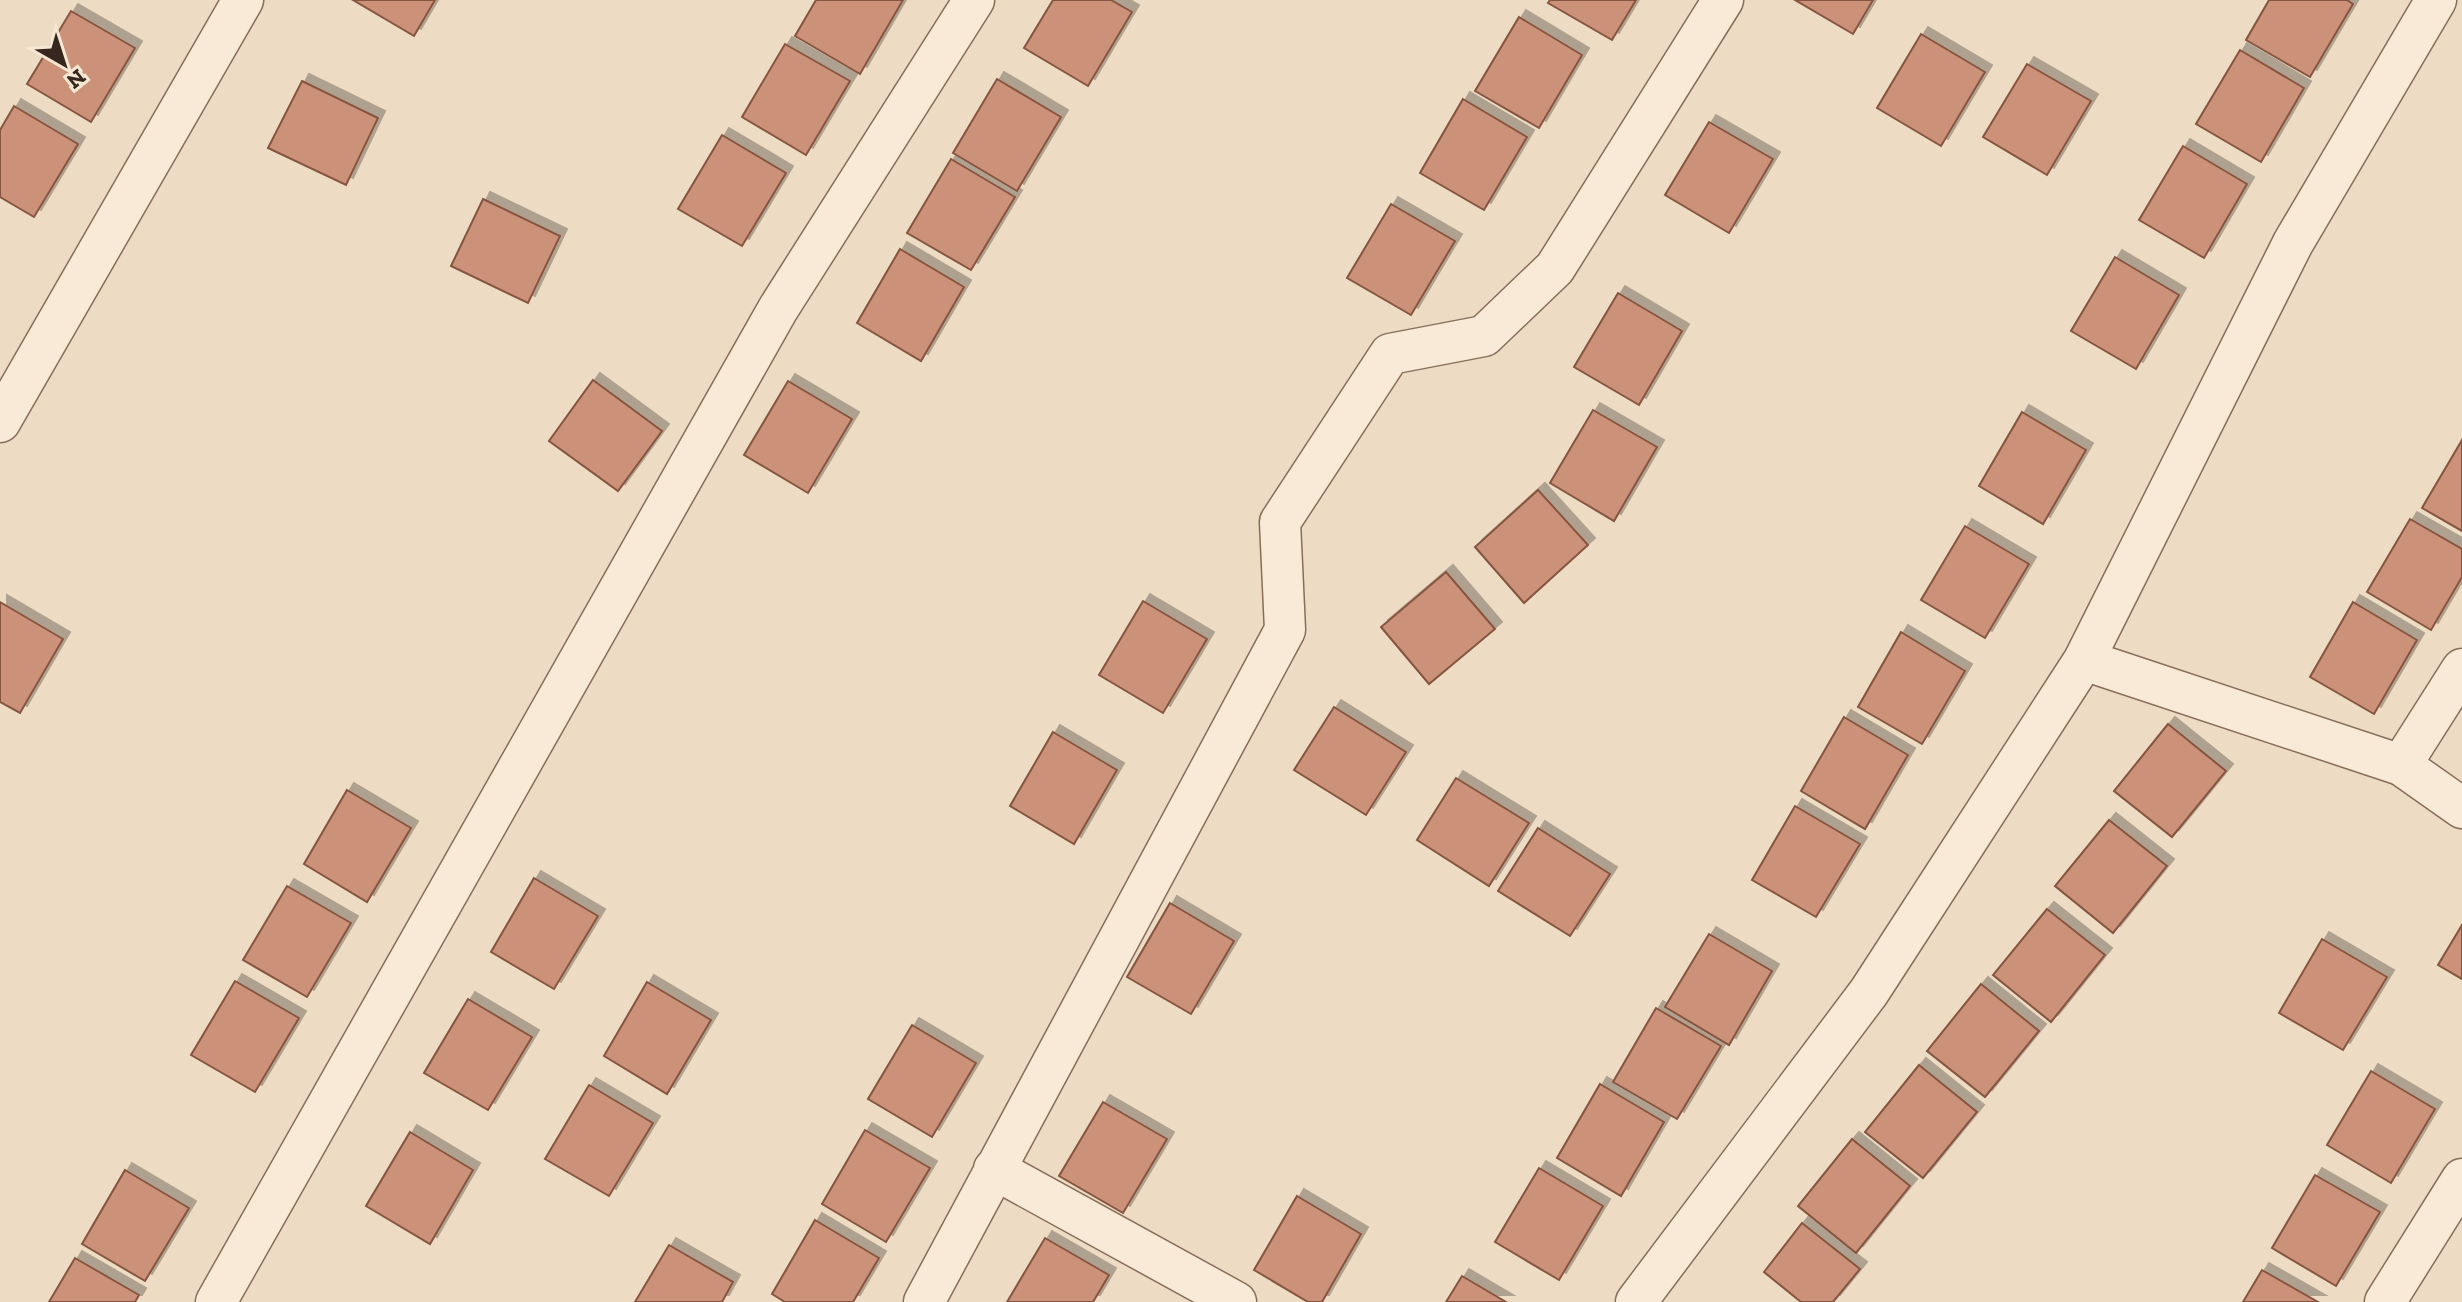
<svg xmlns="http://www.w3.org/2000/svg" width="2462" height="1302" font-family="'Zilla Slab',serif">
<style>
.building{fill:#cb9279;stroke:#865440;stroke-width:2;filter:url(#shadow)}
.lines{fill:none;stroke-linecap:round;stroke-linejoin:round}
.minor-casing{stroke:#876d5a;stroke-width:43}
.minor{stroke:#f8ead6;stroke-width:40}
</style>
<defs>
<filter id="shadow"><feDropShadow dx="7" dy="-7" stdDeviation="0" flood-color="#0004"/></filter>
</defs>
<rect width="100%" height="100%" fill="#eddcc3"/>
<g class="building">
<path d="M353,0H435L414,36Z"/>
<path d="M816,0H903L860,74L795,36Z"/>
<path d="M1053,0H1111L1132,12L1088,86L1024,48Z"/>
<path d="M1550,0H1636L1612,40L1548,3Z"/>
<path d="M1795,0H1873L1853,34Z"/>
<path d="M2269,0H2347L2353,4L2310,77L2246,40Z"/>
<path d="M71,11L135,48L91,122L27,84Z"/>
<path d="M1519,17L1582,55L1539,128L1475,91Z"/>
<path d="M1921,34L1985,72L1941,146L1877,108Z"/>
<path d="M785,44L850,81L806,155L742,117Z"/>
<path d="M2240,50L2304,88L2261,162L2196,124Z"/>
<path d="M2027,64L2091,101L2047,175L1983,137Z"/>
<path d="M997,79L1061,117L1017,191L953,153Z"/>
<path d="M302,81L378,118L346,185L268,148Z"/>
<path d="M1463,99L1527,137L1484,210L1420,173Z"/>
<path d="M14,106L78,144L34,217L0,197V130Z"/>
<path d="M1709,122L1773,159L1729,233L1665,195Z"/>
<path d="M722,135L786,173L742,246L678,209Z"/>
<path d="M2183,146L2247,184L2204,258L2139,220Z"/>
<path d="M951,159L1015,197L971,270L907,233Z"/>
<path d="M483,199L560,236L528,303L451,266Z"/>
<path d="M1391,204L1455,241L1411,315L1347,278Z"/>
<path d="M900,249L964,287L921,361L857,323Z"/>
<path d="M2115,257L2179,295L2136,369L2071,331Z"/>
<path d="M1618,293L1682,331L1639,405L1574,367Z"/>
<path d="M593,380L662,431L618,491L549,441Z"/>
<path d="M788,381L852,419L808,493L744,455Z"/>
<path d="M1593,410L1657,447L1614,521L1550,483Z"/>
<path d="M2022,412L2086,450L2043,524L1979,486Z"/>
<path d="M2462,440V531L2422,508Z"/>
<path d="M1538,490L1588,545L1524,603L1475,547Z"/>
<path d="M2410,519L2462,549V577L2431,630L2367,592Z"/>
<path d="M1965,526L2029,564L1985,638L1921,600Z"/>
<path d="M1446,572L1495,629L1429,684L1381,627Z"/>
<path d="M1143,601L1207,639L1163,713L1099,675Z"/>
<path d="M0,602L63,639L20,713L0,702Z"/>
<path d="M2353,602L2417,640L2374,714L2310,677Z"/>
<path d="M1901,632L1965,671L1922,744L1858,707Z"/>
<path d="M1334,707L1406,752L1366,815L1294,770Z"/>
<path d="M1844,717L1908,755L1865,829L1801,791Z"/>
<path d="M2168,724L2226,771L2172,837L2114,791Z"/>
<path d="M1053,732L1117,770L1074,844L1010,806Z"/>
<path d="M1456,778L1529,823L1489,886L1417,840Z"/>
<path d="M347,790L411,828L367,902L304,864Z"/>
<path d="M1795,806L1860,844L1816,917L1752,880Z"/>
<path d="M2109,820L2167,866L2113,933L2055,886Z"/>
<path d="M1538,828L1610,874L1570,936L1498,891Z"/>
<path d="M534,878L598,916L554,989L491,952Z"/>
<path d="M287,886L351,923L307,997L243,960Z"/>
<path d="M1170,903L1234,941L1191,1014L1127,977Z"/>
<path d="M2047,909L2105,955L2051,1022L1993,975Z"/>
<path d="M2462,925V979L2438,965Z"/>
<path d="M1709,934L1772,971L1729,1045L1665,1007Z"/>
<path d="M2322,939L2387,977L2343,1050L2279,1013Z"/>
<path d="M235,981L299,1018L255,1092L191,1055Z"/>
<path d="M647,982L711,1020L667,1094L604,1056Z"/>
<path d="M1981,984L2039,1031L1985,1097L1927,1051Z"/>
<path d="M468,999L532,1037L488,1110L424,1073Z"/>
<path d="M1656,1008L1721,1046L1677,1119L1613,1082Z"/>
<path d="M912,1025L976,1063L932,1137L868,1099Z"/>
<path d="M1919,1065L1977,1112L1923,1178L1865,1132Z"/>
<path d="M2371,1071L2435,1109L2391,1183L2327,1145Z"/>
<path d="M1600,1084L1664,1122L1621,1196L1557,1158Z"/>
<path d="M589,1085L653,1123L609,1196L545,1159Z"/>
<path d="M1103,1102L1167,1139L1123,1213L1059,1176Z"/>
<path d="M865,1130L930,1168L886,1242L822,1204Z"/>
<path d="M410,1132L473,1170L430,1244L366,1206Z"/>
<path d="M1852,1139L1910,1186L1856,1253L1798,1206Z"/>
<path d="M1539,1168L1603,1206L1559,1280L1495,1242Z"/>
<path d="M125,1170L189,1208L145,1281L82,1244Z"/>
<path d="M2315,1175L2380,1212L2336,1286L2272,1248Z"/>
<path d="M1297,1196L1361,1234L1322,1302H1308L1254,1270Z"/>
<path d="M815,1220L879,1258L853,1302H785L772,1294Z"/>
<path d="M1802,1223L1860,1269L1833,1302H1801L1764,1272Z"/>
<path d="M1045,1238L1109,1275L1093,1302H1007Z"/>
<path d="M669,1245L733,1282L722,1302H635Z"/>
<path d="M75,1258L139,1295L135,1302H49Z"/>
<path d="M2262,1270L2318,1302H2243Z"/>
<path d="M1462,1276L1506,1302H1446Z"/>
</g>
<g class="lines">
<defs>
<g id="minor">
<path d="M0,422L243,0"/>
<path d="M2084,660L2401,765L2462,808"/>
<path d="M2401,765L2462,669"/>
<path d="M994,1169L1236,1302"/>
<path d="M216,1302L778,309L974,0"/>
<path d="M924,1302L1285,630L1280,522L1390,354L1484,336L1555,268L1723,0"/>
<path d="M1636,1302L1869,992L2084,660L2293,243L2436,0"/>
<path d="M2385,1302L2462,1179"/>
</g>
</defs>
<use href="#minor" class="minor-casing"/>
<use href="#minor" class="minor"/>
</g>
<g transform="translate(64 64) rotate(141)" stroke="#f5e7d2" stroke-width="6" paint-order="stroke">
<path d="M0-6L14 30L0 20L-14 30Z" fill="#37271e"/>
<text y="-12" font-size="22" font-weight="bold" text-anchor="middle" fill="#37271e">N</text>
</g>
</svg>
